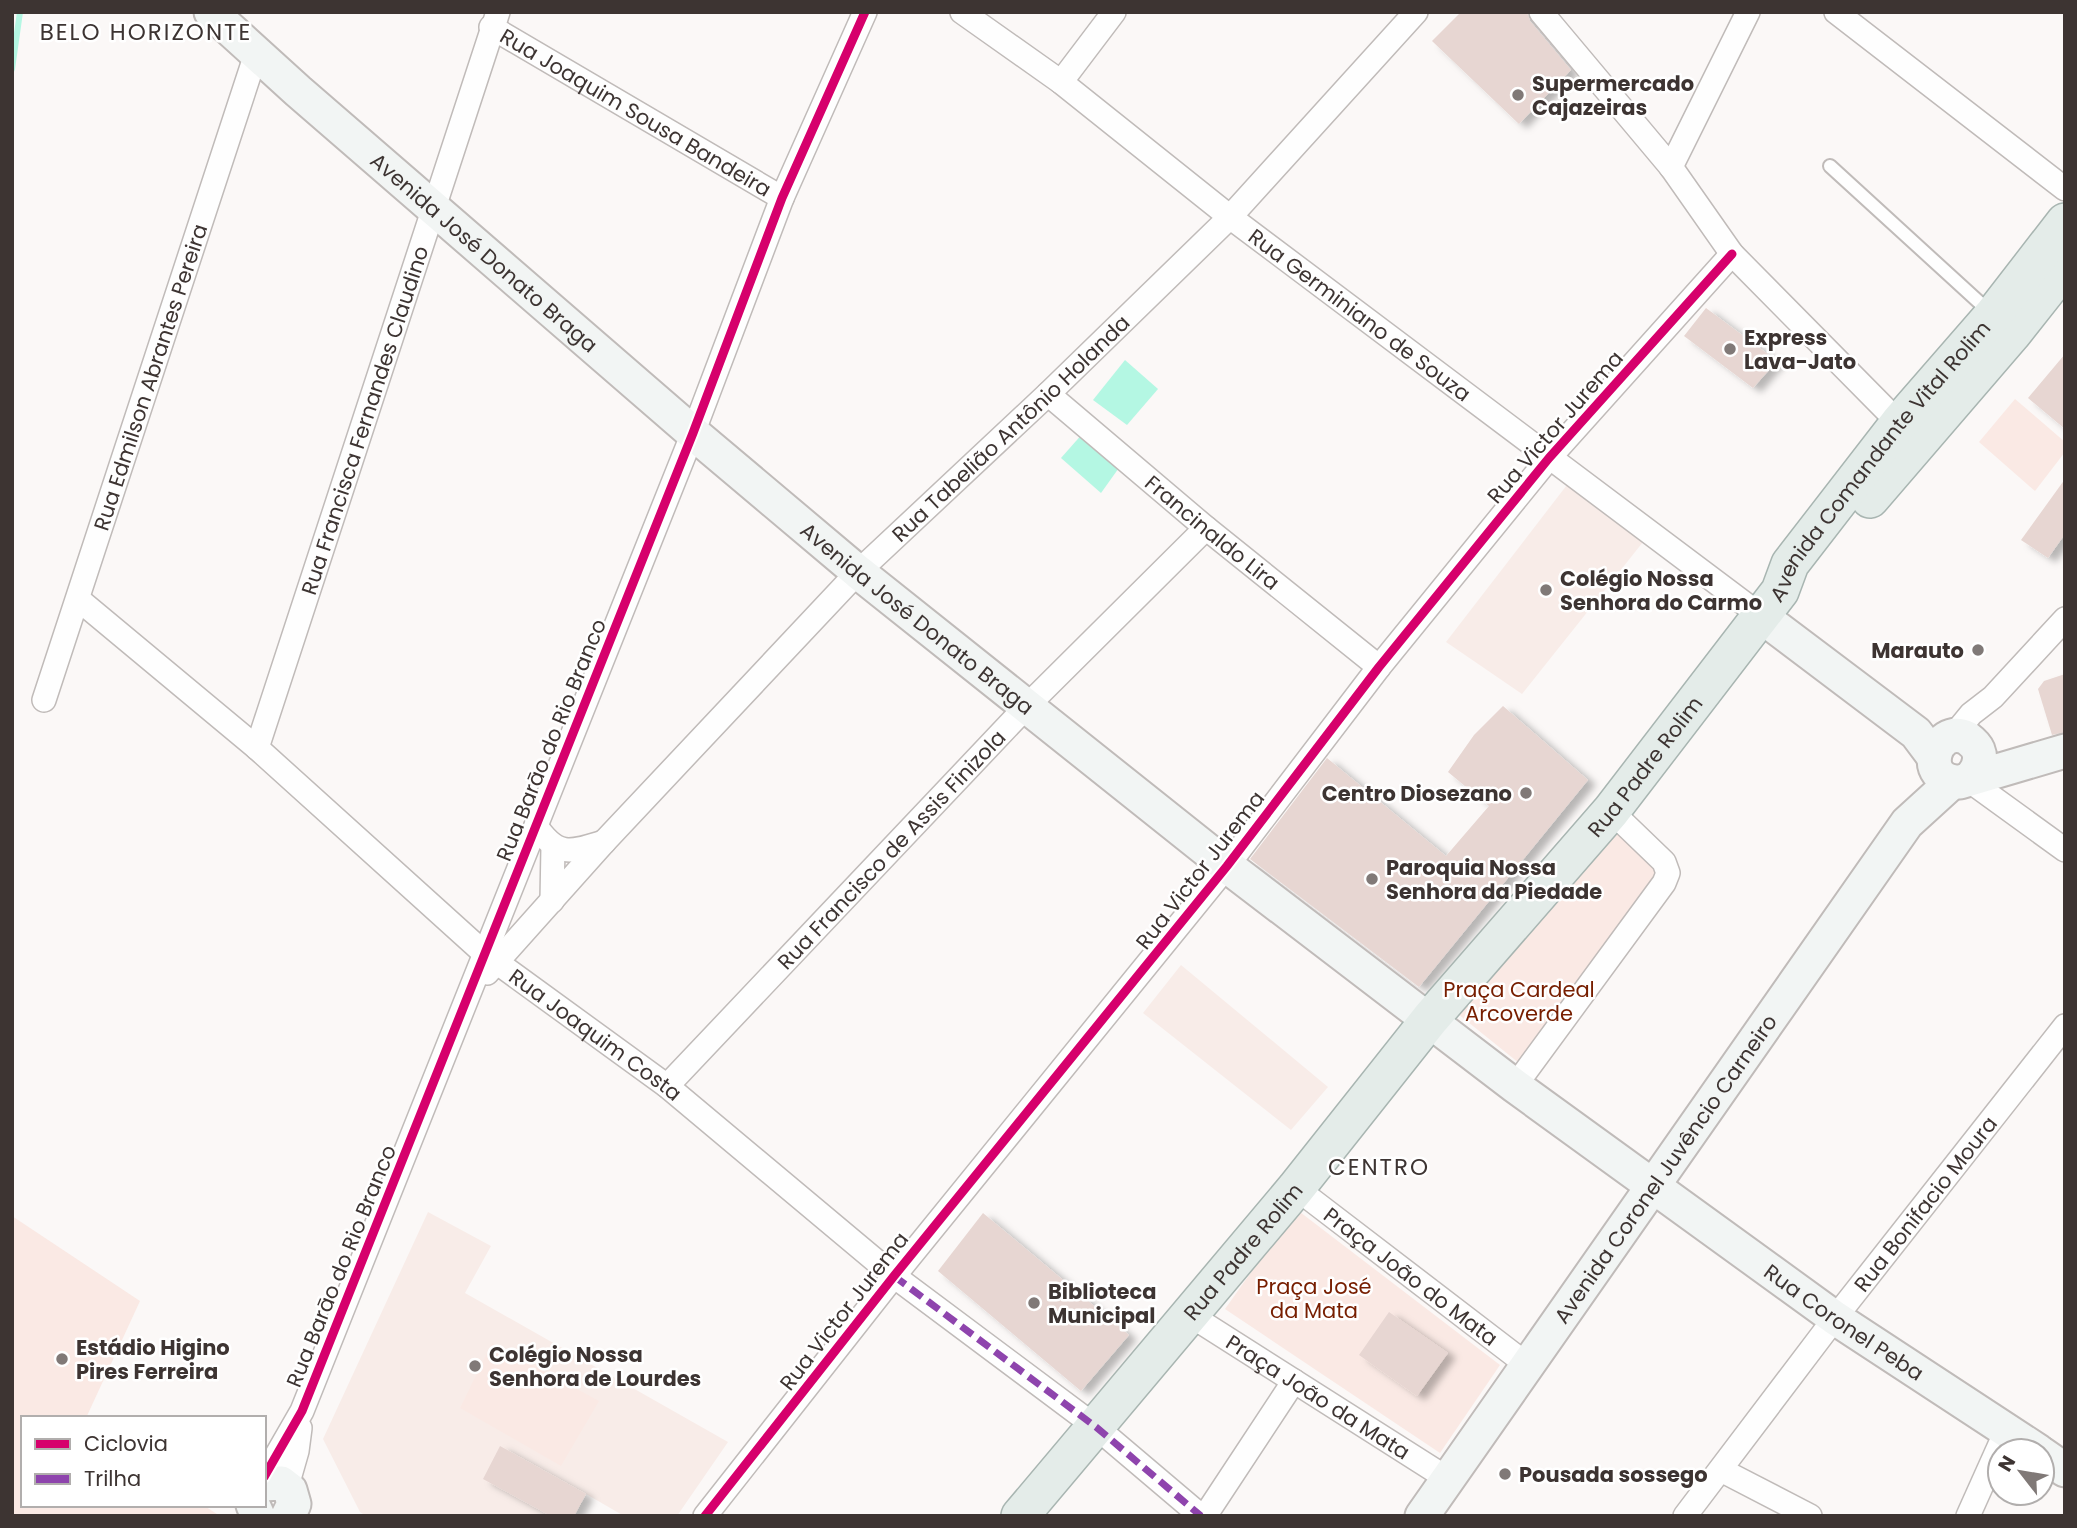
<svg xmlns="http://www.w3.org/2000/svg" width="2077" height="1528" font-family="Poppins,sans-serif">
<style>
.built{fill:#f8ece8}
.green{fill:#fae9e4}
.water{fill:#b4f7e3}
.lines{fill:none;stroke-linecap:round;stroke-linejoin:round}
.stream{stroke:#b4f7e3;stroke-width:6}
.building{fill:#e7d6d2;filter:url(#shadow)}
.lane-casing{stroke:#c0bbb9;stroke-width:16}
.street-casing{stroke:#c0bbb9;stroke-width:26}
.secondary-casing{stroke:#c0bbb9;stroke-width:37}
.primary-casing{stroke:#a8b5b1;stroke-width:40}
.lane{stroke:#fefefe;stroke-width:12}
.street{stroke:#fefefe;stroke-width:23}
.secondary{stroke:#f2f5f4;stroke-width:33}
.primary{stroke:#e4ece9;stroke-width:37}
.quiet{stroke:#8e44ad;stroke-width:7;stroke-dasharray:14 7;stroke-linecap:butt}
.cycleway-casing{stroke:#fff;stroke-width:13}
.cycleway{stroke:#d6006c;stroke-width:9}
.poi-dot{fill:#807977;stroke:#fff;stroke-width:2.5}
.labels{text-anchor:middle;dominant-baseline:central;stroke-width:5;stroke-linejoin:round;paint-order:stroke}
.poi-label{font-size:21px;font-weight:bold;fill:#3d3432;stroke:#fff;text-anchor:start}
.street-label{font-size:21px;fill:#3d3432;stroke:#fff}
.park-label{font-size:21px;fill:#771e00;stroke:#fff}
.neighbourhood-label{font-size:23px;letter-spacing:2px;fill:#3d3432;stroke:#fff}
</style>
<defs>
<filter id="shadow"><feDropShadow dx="8" dy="4.5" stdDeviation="3.5" flood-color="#0004"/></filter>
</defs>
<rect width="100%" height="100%" fill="#fbf8f7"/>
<g class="built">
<path d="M1570,481L1647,537L1522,694L1446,642Z"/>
<path d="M1181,965L1328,1087L1291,1130L1143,1013Z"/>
<path d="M428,1212L491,1246L465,1293L728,1442L677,1516H624L586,1494L574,1516H366L360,1512L323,1439Z"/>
</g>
<g class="green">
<path d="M2015,399L2065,442V452L2035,491L1979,442Z"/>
<path d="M1612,830L1665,871L1519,1063L1458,1014Z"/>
<path d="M1296,1209L1500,1365L1440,1453L1225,1309Z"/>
<path d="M12,1216L140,1301L86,1418H23V1505H203L220,1516H12Z"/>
<path d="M492,1343L599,1401L561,1466L460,1408Z"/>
</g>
<g class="water">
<path d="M1125,360L1158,389L1127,425L1093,400Z"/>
<path d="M1084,432L1121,465L1101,493L1061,458Z"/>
</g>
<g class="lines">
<path class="stream" d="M12,69L20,12"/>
</g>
<g class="building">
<path d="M1461,12H1527L1530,21L1571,70L1519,124L1432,41Z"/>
<path d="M1706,308L1777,361L1753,388L1684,336Z"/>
<path d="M2065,354V429L2028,398Z"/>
<path d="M2065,479V534L2048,558L2021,540Z"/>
<path d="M2065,674V732L2052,735L2038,689L2044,681Z"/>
<path d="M1503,706L1588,780L1419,987L1250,859L1327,758L1446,856L1489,806L1448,772L1474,735Z"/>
<path d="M983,1213L1129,1335L1081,1391L938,1271Z"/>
<path d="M1389,1312L1448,1353L1417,1396L1359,1355Z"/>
<path d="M500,1446L586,1494L574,1516H551L483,1479Z"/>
</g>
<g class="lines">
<defs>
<path id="lane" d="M1830,166L1992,314"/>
<g id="street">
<path id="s1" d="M962,12L1061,82L1230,217L1761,616"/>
<path d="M1541,12L1671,167L1732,254L1907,431"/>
<path d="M1836,12L2065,189"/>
<path id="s2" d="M491,27L782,198"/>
<path d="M1061,82L1114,12"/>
<path d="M1671,167L1748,12"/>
<path id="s3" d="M1048,394L1206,528L1379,667"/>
<path id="s4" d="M78,599L257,748L484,953L667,1086L894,1276L1096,1427L1201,1516"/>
<path id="s5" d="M44,700L256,54"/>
<path d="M1953,736L1971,714L1993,697L2065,619"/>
<path id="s6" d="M257,748L498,12"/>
<path d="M1967,779L2065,850"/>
<path d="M536,826C558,858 571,852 604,842"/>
<path d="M552,901L553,846"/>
<path id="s7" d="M487,973L604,842L858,572L1048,394L1230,217L1416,12"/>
<path id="s8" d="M667,1086L1026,707L1206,528"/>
<path d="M1515,1086L1664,883L1668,873L1664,862L1611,811"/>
<path id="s9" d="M1296,1188L1526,1364"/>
<path id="s10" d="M1190,1315L1448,1479"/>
<path d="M1721,1470L1810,1516"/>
<path d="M264,1477L302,1411L693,433L782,198L865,12"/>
<path d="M287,1486L297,1451L300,1428"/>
<path d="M705,1516L894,1276L1227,866L1379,667L1549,458L1732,254"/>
<path d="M1205,1516L1294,1381"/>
<path id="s11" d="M1685,1516L1835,1318L2065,1026"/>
<path d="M1968,1516L2007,1429"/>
</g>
<g id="secondary">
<path id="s12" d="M211,12L298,91L693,433L858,572L1227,866L1515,1086L1835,1318L2038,1451"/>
<path d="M1761,616L1916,733L1934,757"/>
<path d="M1972,776C1978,769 1982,760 1978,750C1976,745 1971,741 1967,738C1934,723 1917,782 1960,782L2065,751"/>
<path d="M2042,1454L2065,1470"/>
<path d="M264,1484L281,1483L290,1490L294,1504L288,1516"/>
<path d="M253,1505L258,1516"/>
<path id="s13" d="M1422,1516L1907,823L1952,782"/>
</g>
<g id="primary">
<path d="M1870,499L2012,334L2065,267"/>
<path id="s14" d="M1020,1516L1296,1188L1430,1019L1611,811L1780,591L1790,564L1899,423L1993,315L2065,222"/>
</g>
</defs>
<use href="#lane" class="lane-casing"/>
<use href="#street" class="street-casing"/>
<use href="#secondary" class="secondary-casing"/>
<use href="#primary" class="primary-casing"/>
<use href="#lane" class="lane"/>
<use href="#street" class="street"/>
<use href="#secondary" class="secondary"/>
<use href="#primary" class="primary"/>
<path class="quiet" d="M894,1276L1096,1427L1201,1516"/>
<defs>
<g id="cycleway">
<path d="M264,1477L302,1411L693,433L782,198L865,12"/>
<path d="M705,1516L894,1276L1227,866L1379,667L1549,458L1732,254"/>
</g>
</defs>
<use href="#cycleway" class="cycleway-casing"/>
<use href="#cycleway" class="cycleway"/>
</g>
<g class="poi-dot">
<circle cx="1518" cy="95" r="7"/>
<circle cx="1730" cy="349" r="7"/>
<circle cx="1546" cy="590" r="7"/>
<circle cx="1978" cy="650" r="7"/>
<circle cx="1526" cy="793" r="7"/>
<circle cx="1372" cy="879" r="7"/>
<circle cx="1034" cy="1303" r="7"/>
<circle cx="62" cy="1359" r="7"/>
<circle cx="475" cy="1366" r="7"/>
<circle cx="1505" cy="1474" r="7"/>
</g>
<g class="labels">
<g class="poi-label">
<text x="1532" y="83">Supermercado<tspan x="1532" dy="24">Cajazeiras</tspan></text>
<text x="1744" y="337">Express<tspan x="1744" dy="24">Lava-Jato</tspan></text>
<text x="1560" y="578">Colégio Nossa<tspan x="1560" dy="24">Senhora do Carmo</tspan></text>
<text x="1964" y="650" text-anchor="end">Marauto</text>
<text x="1512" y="793" text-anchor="end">Centro Diosezano</text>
<text x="1386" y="867">Paroquia Nossa<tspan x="1386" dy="24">Senhora da Piedade</tspan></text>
<text x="1048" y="1291">Biblioteca<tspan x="1048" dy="24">Municipal</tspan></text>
<text x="76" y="1347">Estádio Higino<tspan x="76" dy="24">Pires Ferreira</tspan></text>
<text x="489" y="1354">Colégio Nossa<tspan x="489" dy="24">Senhora de Lourdes</tspan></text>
<text x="1519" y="1474">Pousada sossego</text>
</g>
<g class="street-label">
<text stroke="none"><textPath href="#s2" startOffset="168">Rua Joaquim Sousa Bandeira</textPath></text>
<text stroke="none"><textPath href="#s12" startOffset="364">Avenida José Donato Braga</textPath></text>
<text stroke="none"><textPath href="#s1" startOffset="500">Rua Germiniano de Souza</textPath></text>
<text stroke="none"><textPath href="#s5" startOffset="340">Rua Edmilson Abrantes Pereira</textPath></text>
<text stroke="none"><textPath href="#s6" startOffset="345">Rua Francisca Fernandes Claudino</textPath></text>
<text stroke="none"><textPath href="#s7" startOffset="756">Rua Tabelião Antônio Holanda</textPath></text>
<text transform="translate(1555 427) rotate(-49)">Rua Victor Jurema</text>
<text stroke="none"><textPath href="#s14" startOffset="1362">Avenida Comandante Vital Rolim</textPath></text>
<text stroke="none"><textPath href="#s3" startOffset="215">Francinaldo Lira</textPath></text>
<text stroke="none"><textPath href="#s12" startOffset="931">Avenida José Donato Braga</textPath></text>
<text transform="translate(551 740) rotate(-68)">Rua Barāo do Rio Branco</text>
<text stroke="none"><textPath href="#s14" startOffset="976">Rua Padre Rolim</textPath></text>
<text stroke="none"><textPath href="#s8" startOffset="326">Rua Francisco de Assis Finizola</textPath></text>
<text transform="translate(1200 870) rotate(-52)">Rua Victor Jurema</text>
<text stroke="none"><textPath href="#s4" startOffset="677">Rua Joaquim Costa</textPath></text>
<text stroke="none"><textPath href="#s13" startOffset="424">Avenida Coronel Juvêncio Carneiro</textPath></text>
<text stroke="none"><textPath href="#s11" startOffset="394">Rua Bonifacio Moura</textPath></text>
<text stroke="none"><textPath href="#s14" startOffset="346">Rua Padre Rolim</textPath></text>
<text transform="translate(341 1266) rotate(-68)">Rua Barāo do Rio Branco</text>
<text stroke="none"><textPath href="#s9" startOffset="145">Praça João do Mata</textPath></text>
<text transform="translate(844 1311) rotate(-52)">Rua Victor Jurema</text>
<text stroke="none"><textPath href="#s12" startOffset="2095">Rua Coronel Peba</textPath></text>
<text stroke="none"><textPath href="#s10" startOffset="152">Praça João da Mata</textPath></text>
</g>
<g class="park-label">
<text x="1519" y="989">Praça Cardeal<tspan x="1519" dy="24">Arcoverde</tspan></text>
<text x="1314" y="1286">Praça José<tspan x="1314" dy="24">da Mata</tspan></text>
</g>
<g class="neighbourhood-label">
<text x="146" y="32">BELO HORIZONTE</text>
<text x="1379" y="1167">CENTRO</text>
</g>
</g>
<rect width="2077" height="1528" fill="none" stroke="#3d3432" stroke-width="28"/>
<rect x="21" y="1416" width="245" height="91" fill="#ffffff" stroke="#b1aead" stroke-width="2"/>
<rect x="35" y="1439" width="35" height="10" fill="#d6006c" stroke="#b1aead" stroke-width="2"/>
<text x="84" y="1451" font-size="21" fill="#3d3432">Ciclovia</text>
<rect x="35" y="1474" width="35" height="10" fill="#8e44ad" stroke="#b1aead" stroke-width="2"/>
<text x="84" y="1486" font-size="21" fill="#3d3432">Trilha</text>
<g transform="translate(2021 1472) rotate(301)"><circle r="33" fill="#ffffff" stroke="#b1aead" stroke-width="2"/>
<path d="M0-5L12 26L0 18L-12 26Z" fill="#807977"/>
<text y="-10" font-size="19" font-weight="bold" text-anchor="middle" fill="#3d3432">N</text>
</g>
</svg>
